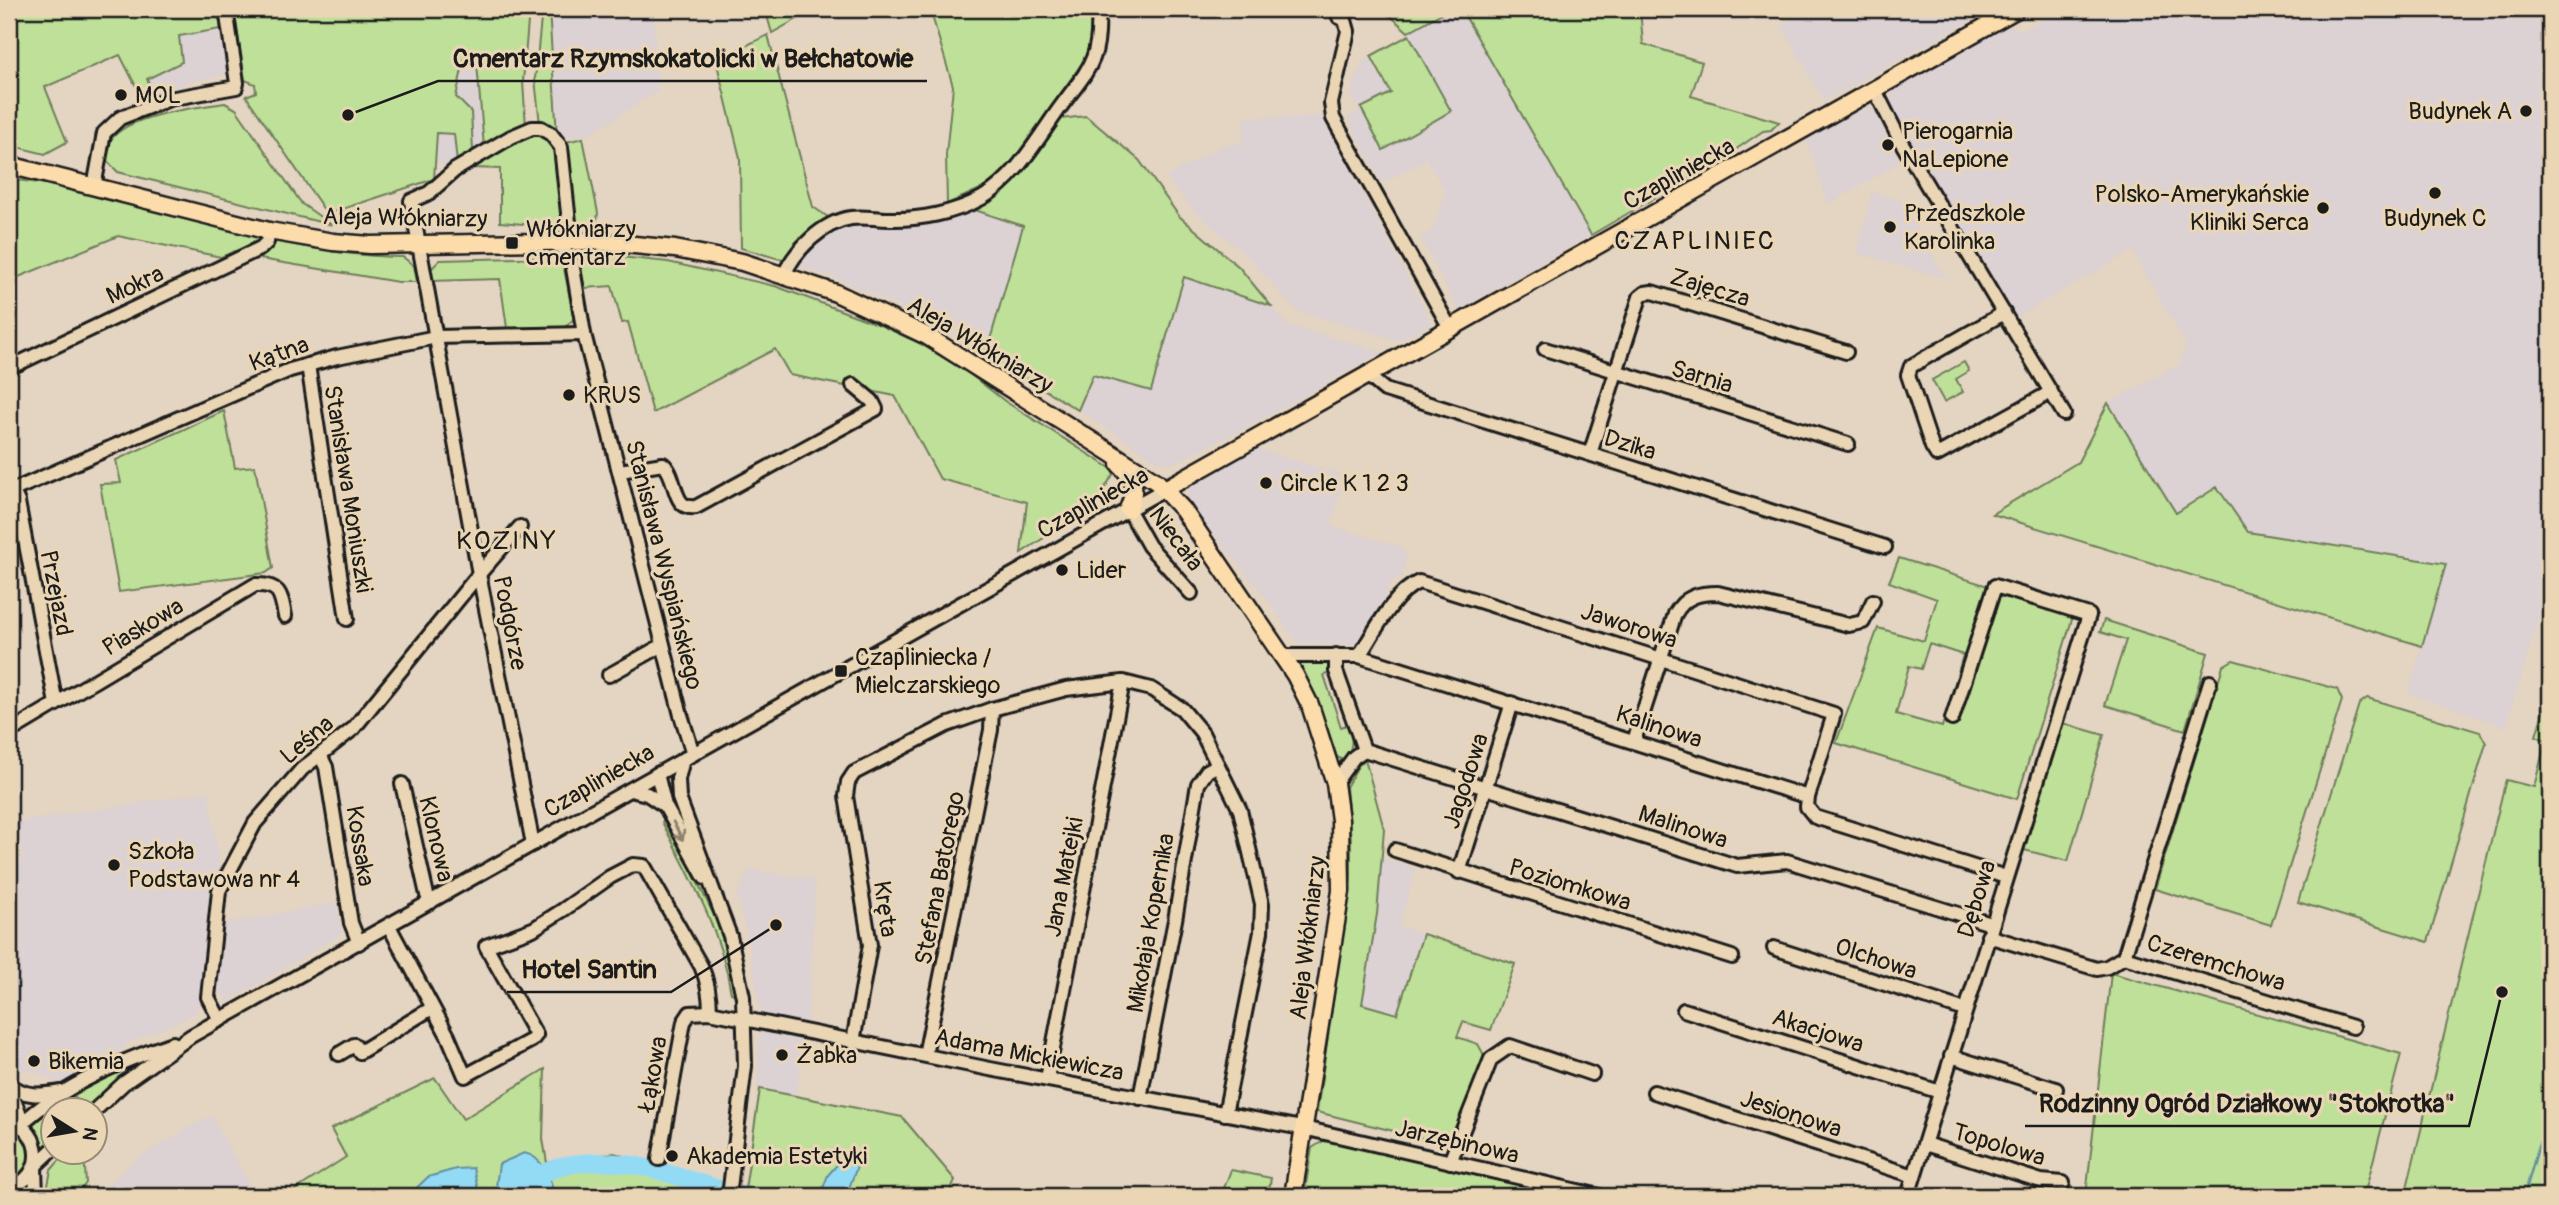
<svg xmlns="http://www.w3.org/2000/svg" width="2559" height="1205" font-family="Pangolin,sans-serif">
<style>
.built{fill:#dcd1d3}
.green{fill:#bfe099;stroke:#6e7e5a;stroke-width:2;fill-rule:evenodd}
.water{fill:#93daf5;stroke:#638e9e;stroke-width:2}
.lines{fill:none;stroke-linecap:round;stroke-linejoin:round}
.stream{stroke:#638e9e;stroke-width:2.5}
.river{stroke:#93daf5;stroke-width:18}
.minor-casing{stroke:#1c1c1c;stroke-width:18}
.major-casing{stroke:#1c1c1c;stroke-width:21}
.minor{stroke:#ead6b4;stroke-width:12}
.major{stroke:#fddcac;stroke-width:16}
.oneway{stroke:#8d8270}
.poi-dot{fill:#1c1c1c;stroke:#ead6b4;stroke-width:2.5}
.labels{text-anchor:middle;dominant-baseline:central;stroke-width:6;stroke-linejoin:round;paint-order:stroke}
.poi-label{font-size:24px;fill:#1c1c1c;stroke:#ead6b4;text-anchor:start}
.street-label{font-size:24px;fill:#1c1c1c;stroke:#ead6b4}
.neighbourhood-label{font-size:26px;letter-spacing:2px;fill:#1c1c1c;stroke:#ead6b4}
.leader{fill:none;stroke:#1c1c1c;stroke-width:2.5}
.callout-dot{fill:#1c1c1c;stroke:#ead6b4;stroke-width:2.5}
.callout-label{font-size:26px;text-anchor:middle;font-weight:bold;fill:#1c1c1c;stroke:#ead6b4;stroke-width:6;stroke-linejoin:round;paint-order:stroke}
</style>
<rect width="100%" height="100%" fill="#e4d4c2"/>
<filter id="ink" filterUnits="userSpaceOnUse"><feTurbulence type="fractalNoise" baseFrequency=".0143" numOctaves="2"/><feDisplacementMap in="SourceGraphic" scale="14" xChannelSelector="R" yChannelSelector="G"/><feConvolveMatrix kernelMatrix="1 2 1 2 8 2 1 2 1" color-interpolation-filters="sRGB"/></filter>
<g filter="url(#ink)">
<g class="built">
<path d="M549,9H654L658,91L583,138L557,136Z"/>
<path d="M1449,9H1461L1591,235L1458,310L1421,237L1434,229L1445,191L1427,159L1382,183L1347,118L1360,111L1351,94L1362,62L1409,36L1408,32Z"/>
<path d="M1797,9H1991L1824,101L1782,26L1800,14Z"/>
<path d="M2042,9H2550V577L2506,727L2408,693L2446,564L2248,532L2217,487L2176,514L2108,403L2180,364L2186,344L2132,251L2011,320L1946,213L1890,102L1894,88L1898,84L1989,32L2011,26L2020,31L2043,20Z"/>
<path d="M221,29L228,74L185,83L155,97L147,79L181,62L178,35Z"/>
<path d="M476,50L484,148L473,151L471,112L456,97L464,60Z"/>
<path d="M1858,108L1874,109L1900,162L1829,204L1805,137Z"/>
<path d="M1322,116L1432,324L1398,340L1297,311L1248,257L1191,208L1166,177L1226,144H1243L1244,118Z"/>
<path d="M436,133L454,134L457,163L454,168L435,162Z"/>
<path d="M1872,192L1901,201L1945,278L1857,253Z"/>
<path d="M975,210L1023,225L988,347L976,348L965,345L936,326L883,299L831,276L796,265L798,257L834,228L854,222L892,227L941,221Z"/>
<path d="M1184,277L1271,306L1287,325L1383,352L1243,429L1175,463L1157,461L1078,410L1092,374L1151,391Z"/>
<path d="M1256,448L1345,476L1330,526L1398,546L1406,556L1402,577L1391,581L1380,614L1356,646L1298,643L1261,591L1187,502L1188,492L1191,486Z"/>
<path d="M208,792L220,868L210,895L198,1011L182,1020L128,1043L105,1065L62,1084L31,1070L10,1068L9,862L24,858L17,822Z"/>
<path d="M1382,858L1416,869L1399,926L1423,934L1397,1014L1362,1004L1377,914Z"/>
<path d="M749,869L815,880L809,1007L796,1096L757,1088L761,1015L751,952L737,895Z"/>
<path d="M337,903L342,934L227,1002L217,986L222,924Z"/>
<path d="M211,1115L256,1196H96L138,1158Z"/>
</g>
<g class="green">
<path d="M9,9H218L221,29L179,36L182,62L147,79L155,97L143,100L120,55L45,87L67,142L45,154L9,145Z"/>
<path d="M234,9H529L523,82L526,127C507,130 500,143 484,148L476,51L464,60L456,97L471,112L473,151L457,163L454,134L437,133L434,179L327,214L246,96L256,92L255,84L245,80Z"/>
<path d="M542,9H549L557,136L540,124L535,79Z"/>
<path d="M765,9H815L772,33Z"/>
<path d="M930,9H1091L1092,39L1083,62L998,181L947,204L946,155L953,86Z"/>
<path d="M1383,9H1449L1408,32Z"/>
<path d="M1461,9H1640L1643,44L1702,62L1691,96L1779,122L1771,130L1763,131L1729,154L1591,235Z"/>
<path d="M768,35L813,207L828,217L794,244L784,260L741,248L740,158L716,60Z"/>
<path d="M1409,35L1451,111L1383,150L1361,108L1391,93L1371,56Z"/>
<path d="M225,103L236,109L302,204L332,225L118,172L107,161C107,154 106,146 111,140C127,115 197,107 225,103Z"/>
<path d="M1086,116L1139,160L1179,216L1239,267L1271,306L1184,277L1151,391L1093,375L1078,410L976,348L988,347L1023,226L975,210L986,204L1060,119Z"/>
<path d="M534,134L543,136L554,145L583,138L598,213L596,226L569,228L500,222V169L474,168C491,155 512,136 534,134Z"/>
<path d="M9,179L62,186L268,236L251,249L235,251L221,257L118,236L9,281Z"/>
<path d="M272,241C316,249 359,257 403,257L414,266L417,282H398L260,259Z"/>
<path d="M592,254L668,262L775,286L880,325L919,343L967,372L1006,402L1115,471L1090,513L1071,520L1021,553L1027,502L940,479L895,396L790,375L775,349L653,413L628,322L622,323L612,286L585,288L581,268L584,256Z"/>
<path d="M552,257L563,263L574,319L565,327L507,328L500,279L429,281L431,269L440,260Z"/>
<path d="M1964,362L1969,371L1956,379L1963,392L1944,402L1932,380Z"/>
<path d="M2108,403L2176,513L2217,487L2248,532L2446,564L2422,646L1992,514L2078,462Z"/>
<path d="M224,411L235,468L255,466L273,568L266,573L119,592L100,484L121,483L116,460Z"/>
<path d="M1899,558L2074,613L2017,799L1836,743L1878,628L1924,641L1937,599L1889,582ZM1929,644L1963,655L1942,727L1896,714L1909,666L1921,669Z"/>
<path d="M2104,620L2208,653L2185,730L2105,705L2126,640L2100,632Z"/>
<path d="M1321,660L1327,662L1332,673L1324,675L1341,727L1349,724C1353,738 1353,748 1345,761L1337,757L1319,704L1300,667V661Z"/>
<path d="M2233,660L2337,689L2342,700L2271,925L2155,889L2223,666Z"/>
<path d="M2550,688V1196H2405L2505,783L2506,780L2534,787L2546,740L2536,736Z"/>
<path d="M2367,698L2480,732L2486,743L2428,942L2298,902L2359,704Z"/>
<path d="M2062,723L2104,735L2068,861L2024,850Z"/>
<path d="M1365,759L1384,829L1377,914L1362,1004L1397,1014L1423,934L1515,964L1491,1030L1463,1022L1457,1037L1478,1044L1484,1055L1450,1145L1317,1112L1351,878V840L1346,787L1358,766Z"/>
<path d="M665,818L717,921L729,959L736,995L731,993C721,931 691,878 662,822Z"/>
<path d="M2111,973L2401,1054L2364,1196H2086Z"/>
<path d="M126,1068L128,1071L87,1110H83L72,1092Z"/>
<path d="M545,1069L543,1139L547,1163L614,1153L717,1181L715,1196H286L346,1157L331,1129L435,1078L463,1119Z"/>
<path d="M760,1089L902,1117L955,1180L948,1196H744Z"/>
<path d="M62,1097L72,1110H52V1145L43,1151L32,1121Z"/>
<path d="M9,1126C38,1138 38,1169 9,1181Z"/>
<path d="M1325,1140L1567,1196H1304L1312,1148Z"/>
<path d="M66,1153H84L86,1183L76,1196H46L51,1170Z"/>
<path d="M1231,1170L1271,1178L1268,1196H1221Z"/>
</g>
<g class="water">
<path d="M524,1153C542,1156 553,1180 553,1196H408L428,1177L456,1169L473,1168L478,1189L482,1194L491,1192L496,1187L499,1164Z"/>
<path d="M842,1159L855,1161L858,1164L846,1196H820L828,1175Z"/>
</g>
<g class="lines">
<path class="stream" d="M2524,1196L2550,1107"/>
<path class="river" d="M503,1196C517,1188 531,1178 546,1172C610,1145 680,1179 742,1196"/>
<defs>
<g id="minor">
<path d="M1339,17L1345,20L1348,31L1331,103L1333,118L1450,328"/>
<path d="M1875,90L1900,140L2064,414"/>
<path d="M94,187L104,133L120,118L169,99L236,87L237,83L226,9"/>
<path d="M549,241L562,248L572,262L584,334L681,715L693,754"/>
<path d="M784,275C795,250 823,222 851,218C863,216 876,219 889,219C919,220 955,213 982,198C1015,179 1037,140 1059,109C1088,69 1101,62 1098,9"/>
<path d="M2004,313L1911,366L1908,375L1932,447L1937,455L2051,392"/>
<path d="M1545,349L1848,444"/>
<path d="M308,365L347,619"/>
<path d="M9,368L261,248L267,242L269,231"/>
<path d="M1367,375L1385,390L1885,547"/>
<path d="M1590,454L1640,297L1645,293L1652,292L1846,352"/>
<path d="M620,471L663,464C678,476 671,511 696,507L876,409L872,401L853,385"/>
<path d="M13,491L18,502L56,704"/>
<path d="M9,492L264,381L290,370L337,357L436,337L584,334"/>
<path d="M1128,509L1149,546L1191,593"/>
<path d="M1282,656H1359L1808,797L1807,807L1815,817L2006,877"/>
<path d="M1359,656C1374,633 1394,592 1419,582L1834,714L1808,797"/>
<path d="M609,675L663,645"/>
<path d="M9,732L255,585C280,584 281,594 285,616"/>
<path d="M1634,741L1675,614C1685,596 1699,593 1718,593L1849,625L1863,622L1873,601"/>
<path d="M1364,750L1737,866L1787,861L1991,924"/>
<path d="M320,755L326,767L351,923L359,943"/>
<path d="M683,759L678,779L679,798L730,936L743,997L745,1066L729,1196"/>
<path d="M657,774L665,806L705,878"/>
<path d="M1335,783L1354,757L1364,750L1336,671V655"/>
<path d="M402,784L427,895L431,902"/>
<path d="M630,790L647,794L665,806"/>
<path d="M533,844L479,574L411,201L429,193L455,170L511,137L532,128H541L551,134L561,147L571,241"/>
<path d="M1395,850L1732,957"/>
<path d="M1459,872L1512,703"/>
<path d="M389,926L448,1036L465,1076L532,1040L536,1035L486,946L533,929L563,910L610,877L633,865L644,866L701,966C708,981 710,995 710,1012"/>
<path d="M1988,936L2097,969L2107,967L2124,957L2353,1027"/>
<path d="M1774,948L1965,1010"/>
<path d="M2124,957L2210,682"/>
<path d="M1684,1010L1940,1092"/>
<path d="M220,1020L208,997L219,891L255,823L302,769L353,729L479,574L520,527"/>
<path d="M853,1042L870,945L846,796L848,782L854,773L947,725L992,709L1066,689L1123,682L1151,689L1182,709L1202,733L1240,810L1262,904L1261,932L1225,1114"/>
<path d="M339,1054L354,1045L360,1052L432,1008"/>
<path d="M925,1055L991,730L992,709"/>
<path d="M1951,1056L2056,1089"/>
<path d="M1047,1079L1123,682"/>
<path d="M9,1084C26,1098 41,1095 61,1092"/>
<path d="M9,1087L19,1113L20,1125"/>
<path d="M1654,1092L1914,1176"/>
<path d="M1140,1098L1175,920L1198,784L1207,771L1218,765"/>
<path d="M94,1111L124,1083L191,1036L1165,489"/>
<path d="M9,1120C44,1130 46,1179 9,1187"/>
<path d="M20,1125C63,1085 119,1062 173,1043"/>
<path d="M1925,1144L2041,1181L2063,1183"/>
<path d="M659,1159L684,1022L690,1013L710,1012L990,1069L1312,1130L1600,1196"/>
<path d="M1450,1162L1491,1059L1510,1046L1592,1074"/>
<path d="M35,1166L52,1150"/>
<path d="M35,1167L36,1196"/>
<path d="M1908,1196L2089,615L1995,586L1952,719"/>
</g>
<g id="major">
<path d="M9,165L269,231L333,242L370,245L594,241L675,249L742,262L836,293L927,336L1157,482L1183,510L1295,675L1310,705L1335,783L1340,820L1341,891L1293,1196"/>
<path d="M1119,464C1135,479 1137,489 1128,509"/>
<path d="M1165,489L2017,9"/>
</g>
</defs>
<use href="#minor" class="minor-casing"/>
<use href="#major" class="major-casing"/>
<use href="#minor" class="minor"/>
<use href="#major" class="major"/>
</g>
<defs><path id="oneway-shaft" d="M-6 0H5M1.5-3L5.5 0L1.5 3" fill="none" stroke-width="1.6" stroke-linecap="round" stroke-linejoin="round" transform="scale(1.75)"/></defs>
<use class="oneway" href="#oneway-shaft" transform="translate(678 831) rotate(62)"/>
</g>
<g class="poi-dot">
<circle cx="121" cy="95" r="7"/>
<circle cx="2526" cy="111" r="7"/>
<circle cx="1888" cy="145" r="7"/>
<circle cx="2435" cy="193" r="7"/>
<circle cx="2323" cy="208" r="7"/>
<circle cx="1890" cy="227" r="7"/>
<rect x="505" y="236" width="14" height="14" rx="3.5"/>
<circle cx="569" cy="395" r="7"/>
<circle cx="1266" cy="483" r="7"/>
<circle cx="1062" cy="570" r="7"/>
<rect x="834" y="664" width="14" height="14" rx="3.5"/>
<circle cx="114" cy="865" r="7"/>
<circle cx="782" cy="1055" r="7"/>
<circle cx="34" cy="1061" r="7"/>
<circle cx="672" cy="1156" r="7"/>
</g>
<g class="labels">
<g class="poi-label">
<text x="135" y="95">MOL</text>
<text x="2512" y="111" text-anchor="end">Budynek A</text>
<text x="1902" y="131">Pierogarnia<tspan x="1902" dy="28">NaLepione</tspan></text>
<text x="2309" y="194" text-anchor="end">Polsko-Amerykańskie<tspan x="2309" dy="28">Kliniki Serca</tspan></text>
<text x="1904" y="213">Przedszkole<tspan x="1904" dy="28">Karolinka</tspan></text>
<text x="2435" y="218" text-anchor="middle">Budynek C</text>
<text x="526" y="229">Włókniarzy<tspan x="526" dy="28">cmentarz</tspan></text>
<text x="583" y="395">KRUS</text>
<text x="1280" y="483">Circle K 1 2 3</text>
<text x="1076" y="570">Lider</text>
<text x="855" y="657">Czapliniecka /<tspan x="855" dy="28">Mielczarskiego</tspan></text>
<text x="128" y="851">Szkoła<tspan x="128" dy="28">Podstawowa nr 4</tspan></text>
<text x="796" y="1055">Żabka</text>
<text x="48" y="1061">Bikemia</text>
<text x="686" y="1156">Akademia Estetyki</text>
</g>
<g class="street-label">
<text transform="translate(1679 174) rotate(-29)">Czapliniecka</text>
<text transform="translate(405 218) rotate(1)">Aleja Włókniarzy</text>
<text transform="translate(135 285) rotate(-25)">Mokra</text>
<text transform="translate(1710 288) rotate(17)">Zajęcza</text>
<text transform="translate(980 345) rotate(31)">Aleja Włókniarzy</text>
<text transform="translate(279 354) rotate(-20)">Kątna</text>
<text transform="translate(1702 377) rotate(17)">Sarnia</text>
<text transform="translate(1630 445) rotate(17)">Dzika</text>
<text transform="translate(348 489) rotate(81)">Stanisława Moniuszki</text>
<text transform="translate(1093 503) rotate(-29)">Czapliniecka</text>
<text transform="translate(1176 539) rotate(53)">Niecała</text>
<text transform="translate(664 565) rotate(76)">Stanisława Wyspiańskiego</text>
<text transform="translate(56 593) rotate(79)">Przejazd</text>
<text transform="translate(510 623) rotate(79)">Podgórze</text>
<text transform="translate(1629 626) rotate(18)">Jaworowa</text>
<text transform="translate(143 627) rotate(-31)">Piaskowa</text>
<text transform="translate(1659 727) rotate(18)">Kalinowa</text>
<text transform="translate(307 740) rotate(-40)">Leśna</text>
<text transform="translate(599 781) rotate(-30)">Czapliniecka</text>
<text transform="translate(1466 781) rotate(-72)">Jagodowa</text>
<text transform="translate(1683 827) rotate(18)">Malinowa</text>
<text transform="translate(436 839) rotate(77)">Klonowa</text>
<text transform="translate(360 846) rotate(81)">Kossaka</text>
<text transform="translate(1064 877) rotate(-79)">Jana Matejki</text>
<text transform="translate(940 878) rotate(-79)">Stefana Batorego</text>
<text transform="translate(1570 885) rotate(17)">Poziomkowa</text>
<text transform="translate(1977 899) rotate(-73)">Dębowa</text>
<text transform="translate(885 909) rotate(82)">Kręta</text>
<text transform="translate(1151 923) rotate(-80)">Mikołaja Kopernika</text>
<text transform="translate(1308 938) rotate(-83)">Aleja Włókniarzy</text>
<text transform="translate(1876 959) rotate(18)">Olchowa</text>
<text transform="translate(2216 963) rotate(17)">Czeremchowa</text>
<text transform="translate(1818 1031) rotate(18)">Akacjowa</text>
<text transform="translate(1029 1055) rotate(11)">Adama Mickiewicza</text>
<text transform="translate(653 1074) rotate(-80)">Łąkowa</text>
<text transform="translate(1791 1114) rotate(18)">Jesionowa</text>
<text transform="translate(1457 1142) rotate(13)">Jarzębinowa</text>
<text transform="translate(1999 1145) rotate(17)">Topolowa</text>
</g>
<g class="neighbourhood-label">
<text x="1695" y="241">CZAPLINIEC</text>
<text x="507" y="541">KOZINY</text>
</g>
</g>
<path class="leader" d="M348 115L438 81H927M776 925L671 992H507M2502 992L2469 1126H2025"/>
<g class="callout-dot">
<circle cx="348" cy="115" r="7"/>
<circle cx="776" cy="925" r="7"/>
<circle cx="2502" cy="992" r="7"/>
</g>
<g class="callout-label">
<text x="683" y="67">Cmentarz Rzymskokatolicki w Bełchatowie</text>
<text x="589" y="978">Hotel Santin</text>
<text x="2247" y="1112">Rodzinny Ogród Działkowy "Stokrotka"</text>
</g>
<rect width="2559" height="1205" fill="none" stroke="#ead6b4" stroke-width="35"/>
<rect x="18" y="18" width="2524" height="1170" fill="none" stroke="#1c1c1c" stroke-width="2.5" filter="url(#ink)"/>
<g transform="translate(74 1131) rotate(101)"><circle r="33" fill="#ead6b4" stroke="#988c77" stroke-width="2"/>
<path d="M0-5L12 26L0 18L-12 26Z" fill="#1c1c1c"/>
<text y="-10" font-size="19" font-weight="bold" text-anchor="middle" fill="#1c1c1c">N</text>
</g>
</svg>
